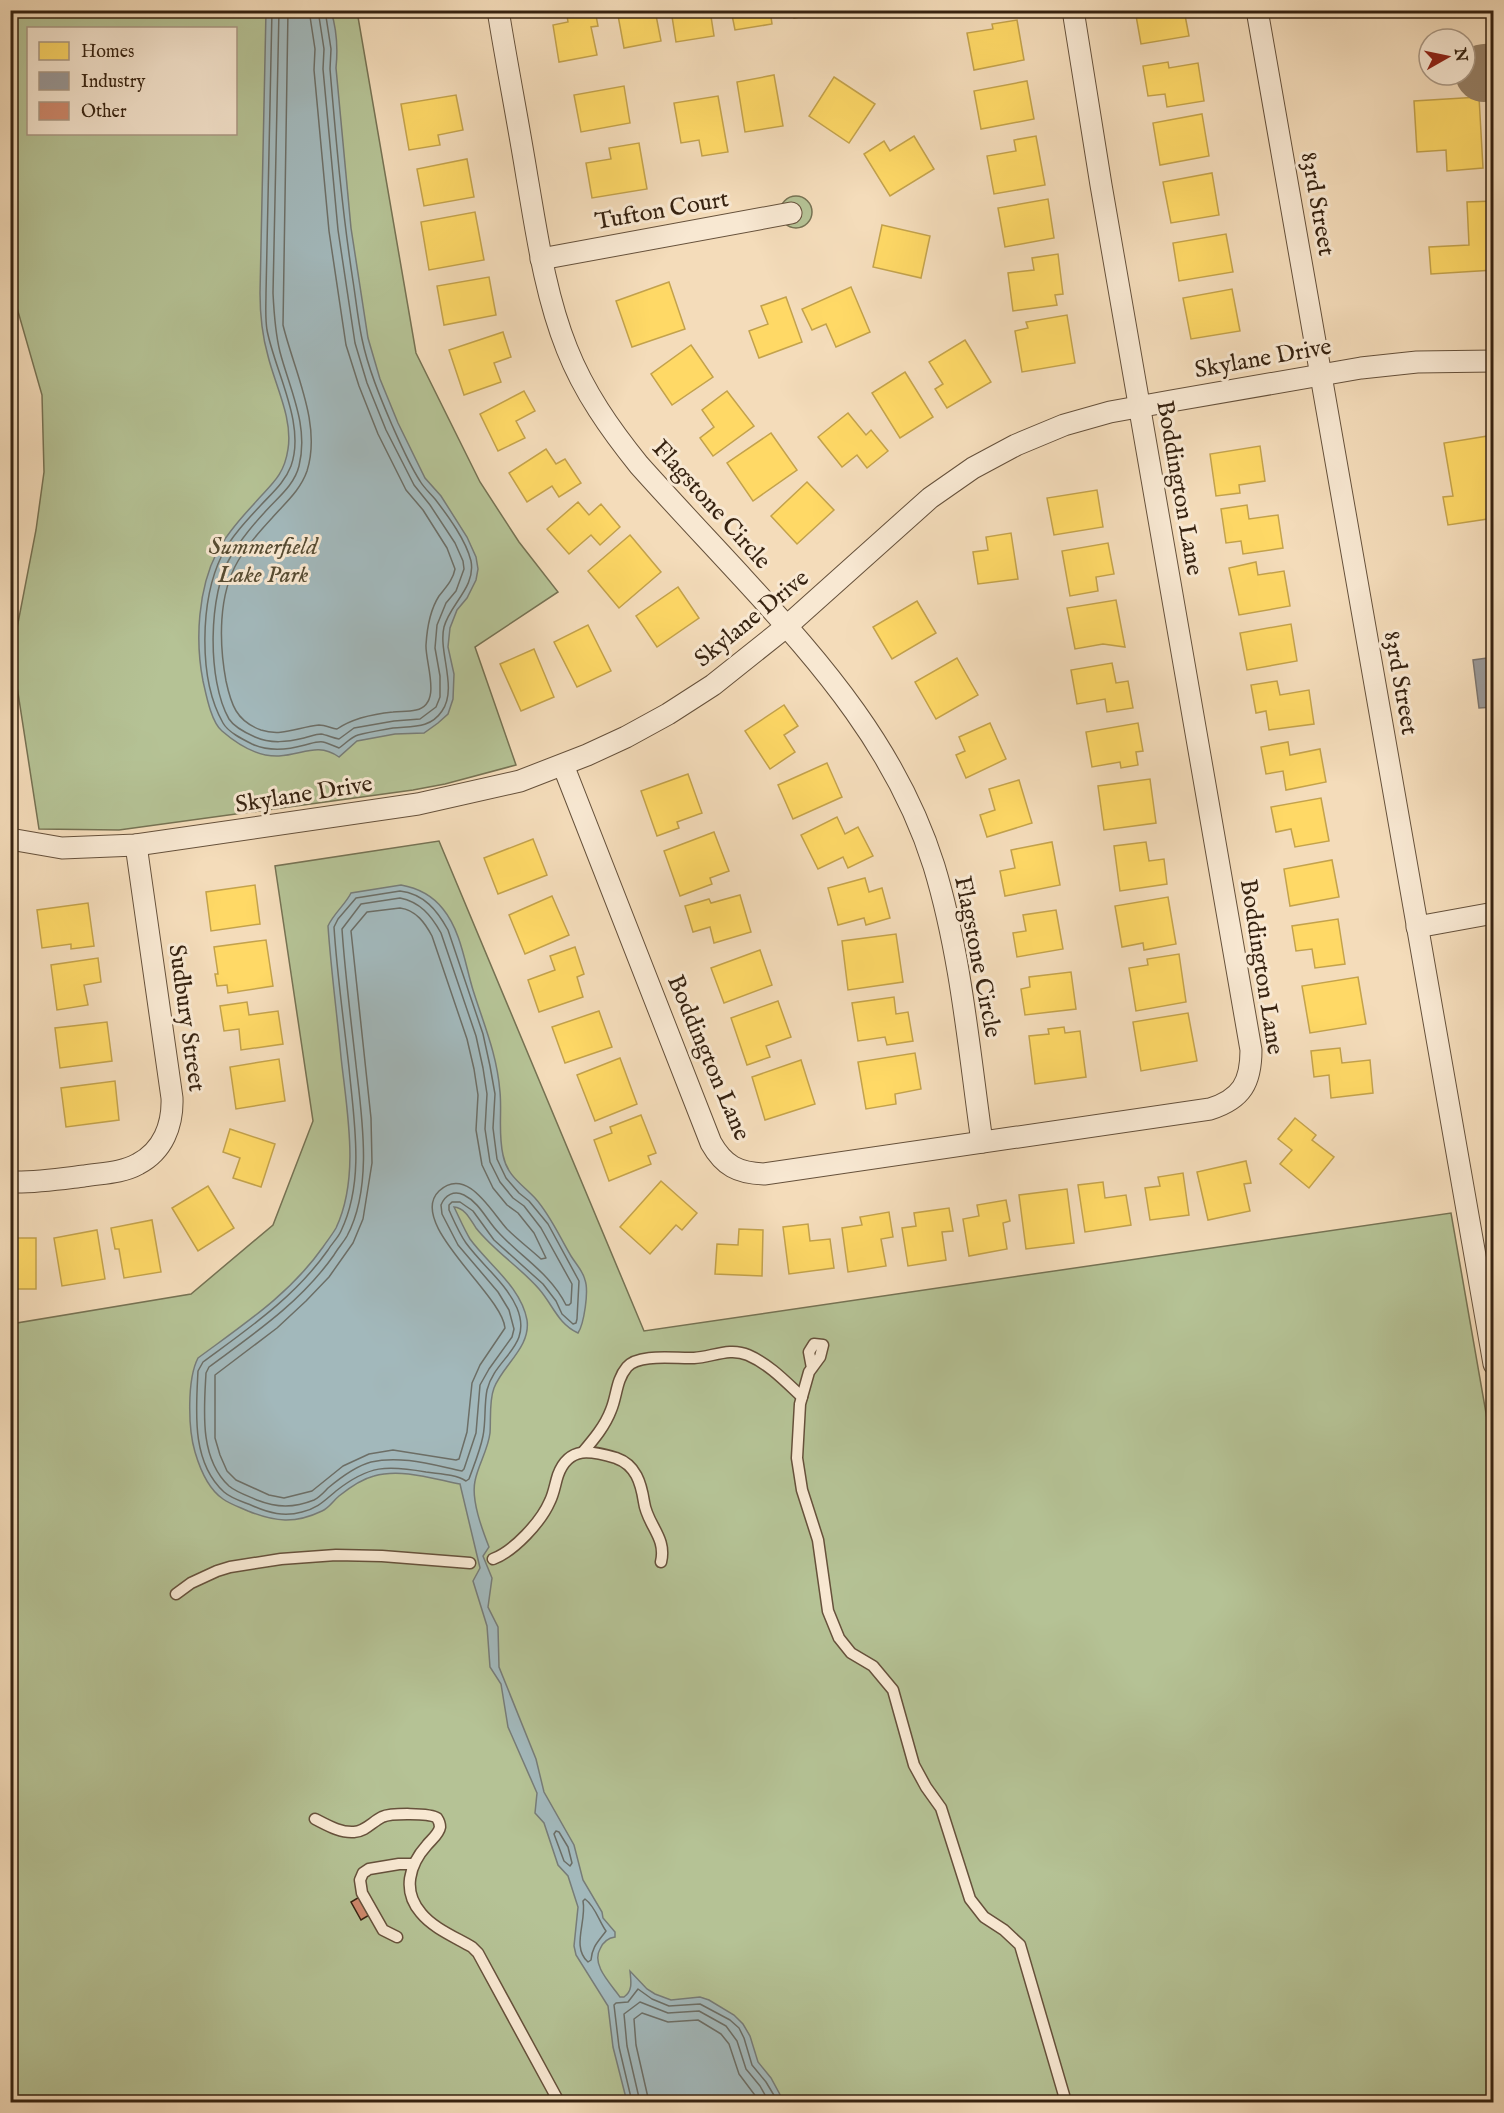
<svg xmlns="http://www.w3.org/2000/svg" width="1504" height="2113" font-family="'IM FELL English',serif">
<style>
.green{fill:#b5c295;stroke:#767253;stroke-width:1.5;fill-rule:evenodd}
.water{fill:#a2b8bb;stroke:#777c77;stroke-width:1.5}
.homes{fill:#ffd966;stroke:#c3a24c;stroke-width:1.5}
.industry{fill:#999;stroke:#7c7670;stroke-width:1.5}
.lines{fill:none;stroke-linecap:round;stroke-linejoin:round}
.shore{stroke:#6c6e66;stroke-width:1.5}
.taxiway{stroke:#968066;stroke-width:58}
.building{fill:#cf896d;stroke:#372311;stroke-width:1.5}
.lane-casing{stroke:#66513b;stroke-width:13}
.street-casing{stroke:#66513b;stroke-width:23}
.lane{stroke:#f8e8d2;stroke-width:10}
.street{stroke:#f8e8d2;stroke-width:21}
.labels{text-anchor:middle;dominant-baseline:central;stroke-width:6;stroke-linejoin:round;paint-order:stroke}
.street-label{font-size:24px;fill:#372311;stroke:#f8e8d2}
.park-label{font-size:24px;font-style:italic;fill:#564b32;stroke:#f8e8d2}
</style>
<rect width="100%" height="100%" fill="#f4dcba"/>
<filter id="stains"><feTurbulence type="fractalNoise" baseFrequency=".00333" numOctaves="4"/><feColorMatrix values="0 0 0 0 .2 0 0 0 0 .09 0 0 0 0 .02 0 0 0 .5 -.17"/></filter>
<radialGradient id="worn" r=".72"><stop offset=".6" stop-color="#630" stop-opacity="0"/><stop offset="1" stop-color="#630" stop-opacity=".3"/></radialGradient>
<g class="green">
<path d="M11,11H357L416,353L480,482L519,542L558,592L475,647L516,765L445,784L413,790L119,830L39,829L12,654L36,530L44,472L42,395L11,287ZM28,28H236V134H28Z"/>
<circle cx="796" cy="212" r="16"/>
<path d="M439,841L644,1331L1451,1213L1493,1453V2102H11V1324L191,1294L273,1225L313,1121L275,866Z"/>
</g>
<g class="water">
<path d="M266,11H331C337,30 338,48 336,68L351,228L368,338L380,379L398,423L425,478L441,496L467,537L476,557L478,569L476,580L467,598L457,610L450,628L448,647L454,674L453,699L448,714L438,723L424,733L395,734L357,741L339,757C317,742 303,755 279,756C258,757 237,744 222,731C211,722 206,694 203,681C195,640 198,589 217,552C226,535 240,519 253,505C270,485 284,477 288,449C293,418 275,385 268,356C262,335 260,315 260,293Z"/>
<path d="M401,885C418,888 432,895 443,909C461,931 465,964 473,990C484,1025 497,1054 500,1092C502,1113 498,1133 503,1155C507,1176 522,1184 535,1198C551,1216 559,1236 571,1256C576,1264 583,1271 585,1280C589,1291 584,1324 578,1333C558,1324 553,1305 539,1289C520,1267 494,1251 476,1228C470,1219 465,1208 454,1207C459,1217 464,1229 470,1239C489,1265 521,1287 527,1320C531,1347 503,1365 494,1388C489,1401 491,1419 490,1433C488,1450 478,1465 475,1481C471,1500 482,1529 489,1547L483,1556L492,1578L488,1607L498,1627L499,1667L536,1759L544,1792L574,1845L583,1880L602,1912L603,1918L615,1932V1937C608,1938 603,1942 600,1949C591,1965 611,1984 620,1997H624C633,1991 631,1981 630,1971L647,1989L655,1994L671,2000L700,1997L709,2000L734,2015L743,2024L750,2036L758,2062L771,2078L784,2102H627L613,2047L608,2006L576,1955L574,1946L578,1907L568,1876L558,1865L544,1823L535,1813L537,1793L508,1727L501,1684L490,1667L487,1626L473,1581L480,1568L460,1484C434,1479 401,1468 374,1476C362,1479 349,1488 339,1496C333,1501 329,1508 322,1511C295,1524 275,1522 248,1511C239,1507 230,1504 223,1499C208,1489 200,1469 195,1452C188,1429 187,1379 198,1358C244,1324 290,1294 323,1247C327,1241 332,1235 336,1228C360,1177 347,1112 341,1057C337,1014 331,970 328,926C334,913 345,905 351,893Z"/>
</g>
<g class="homes">
<path d="M566,10H595L598,26L591,27L597,55L559,62L553,25L568,22Z"/>
<path d="M617,10H655L661,41L624,48Z"/>
<path d="M671,10H710L714,36L676,42Z"/>
<path d="M731,10H770L772,24L735,30Z"/>
<path d="M793,10H836L794,18Z"/>
<path d="M1135,10H1184L1189,36L1141,44Z"/>
<path d="M1017,20L1024,60L974,70L967,33L993,29L992,24Z"/>
<path d="M1168,62L1169,68L1198,63L1204,101L1167,107L1165,94L1148,96L1143,66Z"/>
<path d="M774,75L783,126L745,132L737,82Z"/>
<path d="M834,77L875,104L849,143L809,116Z"/>
<path d="M1027,81L1034,119L981,129L974,91Z"/>
<path d="M624,86L630,123L581,132L574,95Z"/>
<path d="M456,95L463,130L438,135L440,145L409,150L401,104Z"/>
<path d="M718,96L728,152L702,156L699,140L681,143L674,103Z"/>
<path d="M1479,97L1483,168L1447,171L1446,150L1417,152L1414,101Z"/>
<path d="M1202,114L1209,156L1160,165L1153,123Z"/>
<path d="M914,136L934,169L890,196L864,154L884,141L890,151Z"/>
<path d="M1036,136L1045,185L994,194L987,156L1016,151L1014,140Z"/>
<path d="M639,143L647,189L592,198L586,163L611,159L609,148Z"/>
<path d="M467,159L474,197L424,206L417,169Z"/>
<path d="M1212,173L1219,215L1171,223L1163,182Z"/>
<path d="M1048,199L1054,238L1005,247L998,208Z"/>
<path d="M1494,201V270L1431,274L1429,247L1469,245L1467,202Z"/>
<path d="M475,212L484,260L429,270L421,222Z"/>
<path d="M882,225L930,236L921,278L873,267Z"/>
<path d="M1226,234L1233,272L1179,281L1173,243Z"/>
<path d="M1058,254L1063,294L1055,295L1057,305L1013,311L1008,273L1034,270L1032,258Z"/>
<path d="M489,277L496,315L444,325L437,286Z"/>
<path d="M669,282L685,329L632,347L616,301Z"/>
<path d="M851,287L870,332L836,347L826,324L812,330L802,309Z"/>
<path d="M1232,289L1240,331L1191,339L1183,298Z"/>
<path d="M786,297L802,342L759,358L749,331L768,324L761,306Z"/>
<path d="M1067,315L1075,363L1022,372L1015,331L1028,328L1026,322Z"/>
<path d="M503,332L511,357L494,363L501,382L464,395L449,350Z"/>
<path d="M965,340L991,382L947,408L935,389L943,384L929,362Z"/>
<path d="M691,345L713,377L672,405L651,374Z"/>
<path d="M905,372L933,417L900,438L872,393Z"/>
<path d="M524,391L535,411L516,421L525,438L498,451L480,414Z"/>
<path d="M727,391L754,426L713,456L700,438L714,427L702,410Z"/>
<path d="M848,413L866,435L871,430L888,451L867,468L857,455L842,467L818,437Z"/>
<path d="M771,433L797,470L753,501L727,463Z"/>
<path d="M1494,435V518L1448,525L1443,497L1453,496L1444,443Z"/>
<path d="M1260,446L1265,481L1239,485L1240,493L1216,496L1210,454Z"/>
<path d="M546,449L556,464L565,459L581,483L559,497L552,486L527,502L509,473Z"/>
<path d="M807,482L834,510L797,544L771,516Z"/>
<path d="M1097,490L1103,527L1054,535L1047,498Z"/>
<path d="M578,502L589,515L601,504L620,527L600,545L591,535L569,554L547,529Z"/>
<path d="M1247,505L1249,519L1278,515L1283,548L1243,554L1241,541L1226,543L1221,509Z"/>
<path d="M1011,533L1018,579L978,584L973,552L988,550L986,537Z"/>
<path d="M630,535L661,572L619,608L588,571Z"/>
<path d="M1108,543L1114,574L1096,577L1098,591L1070,596L1062,551Z"/>
<path d="M1256,562L1258,575L1284,571L1290,606L1239,615L1229,568Z"/>
<path d="M678,587L699,618L657,647L636,616Z"/>
<path d="M1116,600L1125,647L1103,644L1075,649L1067,608Z"/>
<path d="M917,601L936,633L892,659L873,627Z"/>
<path d="M1291,624L1297,661L1247,670L1240,633Z"/>
<path d="M588,625L611,671L577,687L554,642Z"/>
<path d="M534,649L554,697L521,711L500,664Z"/>
<path d="M957,658L978,695L936,719L915,682Z"/>
<path d="M1112,663L1116,683L1128,681L1133,708L1107,712L1105,699L1077,704L1071,670Z"/>
<path d="M1277,681L1280,695L1309,690L1314,724L1269,730L1266,711L1256,713L1251,685Z"/>
<path d="M784,705L798,726L784,735L795,752L770,769L745,731Z"/>
<path d="M990,723L1006,759L966,778L956,755L965,751L959,737Z"/>
<path d="M1138,723L1143,751L1136,752L1138,765L1121,768L1120,762L1092,767L1086,732Z"/>
<path d="M1288,742L1290,755L1320,749L1326,782L1286,790L1283,771L1266,774L1261,747Z"/>
<path d="M827,763L842,797L793,819L778,785Z"/>
<path d="M688,774L702,813L677,822L679,828L657,836L641,791Z"/>
<path d="M1150,779L1156,823L1104,830L1098,786Z"/>
<path d="M1019,780L1032,823L987,837L980,815L995,810L989,789Z"/>
<path d="M1321,798L1329,841L1295,847L1291,829L1276,832L1271,807Z"/>
<path d="M837,817L845,834L858,827L873,856L848,868L843,857L818,869L801,835Z"/>
<path d="M714,832L729,871L710,878L712,884L680,896L664,851Z"/>
<path d="M533,839L547,875L498,894L484,858Z"/>
<path d="M1052,842L1060,885L1005,896L1000,871L1015,868L1011,850Z"/>
<path d="M1146,842L1149,861L1164,859L1167,884L1120,891L1114,846Z"/>
<path d="M1332,860L1339,897L1290,906L1284,869Z"/>
<path d="M865,878L869,892L882,888L890,918L866,925L864,918L838,925L828,888Z"/>
<path d="M255,885L260,924L211,931L206,892Z"/>
<path d="M740,895L751,932L714,943L710,927L693,932L685,906L709,899L711,903Z"/>
<path d="M552,896L569,935L525,954L509,915Z"/>
<path d="M1168,897L1176,944L1144,950L1143,943L1122,947L1115,906Z"/>
<path d="M88,903L94,946L71,949V944L42,948L37,910Z"/>
<path d="M1056,910L1063,949L1017,957L1013,933L1026,931L1023,915Z"/>
<path d="M1338,919L1345,964L1315,968L1312,949L1296,951L1292,926Z"/>
<path d="M896,934L903,982L848,990L842,941Z"/>
<path d="M266,940L273,986L228,993L227,985L217,986L215,974H218L214,947Z"/>
<path d="M575,947L584,974L577,977L583,997L539,1012L528,980L555,970L550,956Z"/>
<path d="M760,950L772,985L724,1003L711,968Z"/>
<path d="M1179,954L1186,1002L1136,1011L1129,968L1148,965L1147,959Z"/>
<path d="M98,958L101,982L84,985L88,1005L57,1010L51,965Z"/>
<path d="M1071,972L1076,1009L1025,1015L1021,989L1030,987L1029,977Z"/>
<path d="M1358,977L1366,1024L1310,1033L1302,986Z"/>
<path d="M894,997L896,1014L908,1012L913,1041L887,1045L885,1037L858,1041L852,1003Z"/>
<path d="M778,1001L791,1037L766,1046L770,1057L747,1065L731,1018Z"/>
<path d="M247,1002L249,1015L278,1011L283,1044L241,1050L239,1029L224,1031L220,1006Z"/>
<path d="M599,1011L612,1047L565,1063L552,1027Z"/>
<path d="M1188,1013L1197,1061L1141,1071L1133,1022Z"/>
<path d="M107,1022L112,1061L60,1068L55,1028Z"/>
<path d="M1064,1027L1065,1033L1080,1031L1086,1077L1035,1084L1029,1036L1049,1034L1048,1029Z"/>
<path d="M1340,1048L1342,1063L1370,1060L1373,1093L1331,1098L1329,1075L1314,1077L1311,1051Z"/>
<path d="M915,1053L921,1089L895,1094L896,1104L866,1109L858,1062Z"/>
<path d="M620,1058L637,1104L595,1121L577,1075Z"/>
<path d="M279,1059L285,1101L236,1109L230,1067Z"/>
<path d="M801,1060L815,1104L765,1120L752,1077Z"/>
<path d="M10,1077L17,1078L13,1108H10Z"/>
<path d="M115,1081L119,1120L66,1127L61,1088Z"/>
<path d="M641,1115L656,1153L648,1156L651,1164L609,1181L594,1140L612,1133L610,1127Z"/>
<path d="M1295,1118L1316,1135L1312,1140L1334,1157L1309,1188L1280,1164L1292,1150L1278,1139Z"/>
<path d="M230,1129L275,1144L261,1187L233,1178L240,1158L223,1152Z"/>
<path d="M1246,1161L1251,1183L1244,1184L1250,1211L1208,1220L1197,1172Z"/>
<path d="M1183,1173L1189,1215L1150,1220L1145,1188L1160,1186L1158,1177Z"/>
<path d="M661,1181L697,1213L682,1230L676,1225L650,1254L620,1227Z"/>
<path d="M1103,1182L1105,1198L1126,1195L1131,1225L1085,1232L1078,1185Z"/>
<path d="M208,1186L234,1228L198,1251L172,1208Z"/>
<path d="M1067,1189L1074,1243L1026,1249L1019,1195Z"/>
<path d="M1006,1200L1010,1221L1003,1223L1007,1249L969,1256L963,1219L979,1216L977,1205Z"/>
<path d="M949,1208L953,1231L942,1232L946,1260L908,1266L902,1228L916,1226L914,1213Z"/>
<path d="M889,1212L893,1237L881,1239L886,1266L848,1272L842,1228L862,1225L860,1217Z"/>
<path d="M152,1220L161,1272L124,1278L119,1249H115L111,1228Z"/>
<path d="M808,1224L810,1241L830,1239L834,1268L789,1274L783,1227Z"/>
<path d="M739,1229L763,1230L762,1276L715,1274L717,1244L738,1245Z"/>
<path d="M97,1230L105,1279L62,1286L54,1238Z"/>
<rect x="10" y="1238" width="26" height="51"/>
</g>
<path class="industry" d="M1494,657V707L1479,708L1473,660Z"/>
<g class="lines">
<g class="shore">
<path d="M272,10L266,293C266,305 265,318 267,330C275,372 306,424 291,466C285,482 272,493 261,505C247,520 231,537 222,555C200,600 198,679 223,723C228,732 242,739 252,744C269,752 287,750 305,745C310,744 317,741 323,742C328,743 334,746 339,748C345,744 351,737 358,735C369,732 382,730 393,728C412,726 430,729 442,711C458,688 438,652 444,627C450,604 476,587 471,561C466,540 448,516 435,499C430,493 424,488 420,481C409,464 400,443 392,425C380,397 368,368 362,339C358,320 356,300 353,281C342,210 336,140 330,69L331,49L325,10"/>
<path d="M279,10L273,293C274,314 275,332 280,352C290,390 309,426 299,466C294,486 277,498 264,513C252,526 240,541 231,556C208,593 207,681 229,719C234,727 246,733 255,737C271,744 287,742 304,738C309,737 316,734 321,734C327,735 333,738 339,739L354,728L394,721L420,719L436,707L440,697V676L435,648L437,625L446,603L456,591L464,569L463,561L455,543L430,505L414,485L386,430L367,383L355,343L338,230L323,69L324,49L318,10"/>
<path d="M288,10L283,325C294,371 322,424 307,471C300,491 285,503 272,518C260,531 247,545 238,561C218,595 219,643 226,681C231,704 236,721 261,730C282,737 298,727 319,725C325,725 331,728 337,729C353,718 373,714 393,712C400,711 408,712 416,710C443,704 425,663 426,645C427,628 430,610 439,596C446,587 453,580 455,569L447,548L423,510L406,490L378,434L359,386L346,345L329,231L314,70L315,49L309,10"/>
<path d="M400,891C424,894 437,910 448,930L483,1034L490,1066L495,1094L493,1128L497,1159L506,1178L519,1193L529,1201L548,1224L579,1281L577,1319L576,1323L573,1324L562,1314L556,1301L543,1284L494,1240L473,1211L460,1202H452L449,1205V1210C454,1221 459,1233 466,1243C482,1265 506,1283 517,1308C533,1347 495,1357 487,1390C484,1405 486,1421 483,1436C480,1451 474,1465 469,1479L466,1481C455,1474 439,1474 426,1472C387,1465 369,1465 336,1491C324,1501 318,1508 302,1512C284,1517 269,1513 253,1506C244,1502 232,1499 224,1492C191,1462 196,1411 198,1371L203,1362C249,1328 295,1297 328,1250C332,1243 338,1238 341,1231C365,1181 354,1121 349,1068C344,1022 337,975 334,927L338,919L356,898Z"/>
<path d="M400,898C420,902 431,915 441,933L476,1036L483,1068L487,1094L485,1129L490,1162L500,1182L513,1198L524,1206L541,1228L572,1284L571,1303L569,1305H566C551,1274 521,1257 499,1233C487,1221 480,1203 464,1195C454,1190 445,1195 441,1205L442,1214L458,1245L498,1292L509,1310L514,1329L512,1337L489,1369L480,1385L476,1433L464,1469L462,1471C433,1465 401,1455 371,1462C356,1466 340,1478 328,1488C324,1492 320,1497 314,1500C294,1508 277,1508 257,1500C248,1496 236,1492 229,1486C199,1458 204,1410 206,1373L209,1367C255,1333 301,1302 334,1255C338,1248 343,1243 347,1236C373,1187 362,1118 356,1065C351,1020 345,974 342,929L361,904Z"/>
<path d="M400,908C416,910 425,923 432,936L467,1039L474,1069L478,1095L476,1130L482,1165L493,1188L507,1205L518,1213L534,1233L546,1258L541,1259C530,1249 517,1239 507,1229C492,1213 467,1165 439,1191C406,1223 502,1294 505,1328L480,1365L472,1383L467,1432L459,1459L456,1460L393,1450L369,1454L343,1466L312,1491L284,1498L269,1495L236,1480L227,1471L220,1455L215,1438V1375L277,1328L306,1301L329,1277L353,1243L363,1219L372,1163L371,1118L351,931L367,912Z"/>
<path d="M556,1831L559,1832L568,1847L572,1863L570,1866L564,1861L554,1834Z"/>
<path d="M585,1899C595,1906 599,1921 606,1931C599,1941 592,1946 591,1960L588,1962C571,1947 587,1921 583,1901Z"/>
<path d="M632,2102L619,2047L614,2005L616,2003L628,2002L638,1989L652,1999L669,2006L700,2004L730,2020L739,2028L744,2038L752,2065L766,2082L778,2102"/>
<path d="M640,2102L627,2046L624,2014L640,2002L668,2013L699,2011L726,2026L737,2041L746,2069L760,2086L769,2102"/>
<path d="M649,2102L636,2045L634,2019L642,2013L668,2022L698,2020L721,2034L729,2044L739,2074L760,2102"/>
</g>
<path class="taxiway" d="M1484,73L1494,72"/>
</g>
<path class="building" d="M361,1896L371,1914L361,1920L351,1902Z"/>
<g class="lines">
<defs>
<g id="lane">
<path d="M812,1368L809,1352L814,1344L823,1345L820,1357L809,1372L800,1404L797,1458L802,1490L818,1540L828,1611L839,1638L851,1653L873,1666L893,1690L914,1765L926,1787L941,1808L970,1899L984,1917L1004,1930L1020,1945L1066,2102"/>
<path d="M583,1452C594,1439 605,1426 611,1410C617,1396 616,1380 627,1367C639,1353 677,1359 694,1358C712,1357 730,1347 748,1355C769,1364 786,1382 802,1397"/>
<path d="M493,1559C514,1551 541,1522 550,1501C554,1493 555,1484 558,1475C569,1445 592,1451 616,1458C636,1465 641,1483 644,1502C647,1525 667,1537 661,1562"/>
<path d="M176,1594L191,1583L217,1571L230,1567L281,1559L336,1555L382,1556L470,1563"/>
<path d="M315,1819C327,1825 340,1833 354,1832C366,1831 372,1822 382,1817C391,1813 430,1813 437,1818C439,1821 440,1823 440,1827C439,1834 431,1840 427,1845C409,1865 402,1891 421,1913C433,1928 455,1937 472,1947L478,1953L559,2102"/>
<path d="M397,1937L383,1930L362,1893L360,1880L363,1873L369,1869L399,1864H413"/>
</g>
<g id="street">
<path d="M498,10C507,66 518,121 527,177C537,235 545,294 567,349C584,392 610,429 639,465C673,503 708,540 743,578C823,665 898,751 934,866C961,955 969,1050 982,1142"/>
<path d="M1257,10L1494,1364"/>
<path d="M541,259L791,213"/>
<path d="M563,765L711,1143C724,1166 738,1173 764,1174L1210,1109C1242,1099 1251,1082 1251,1050L1101,185L1073,10"/>
<path d="M10,839L62,848L136,845L418,804L520,781L587,755L626,737L668,714L713,685L787,626L930,498L973,468L1016,445L1064,425L1110,412L1171,401L1361,368L1417,362L1494,361"/>
<path d="M1417,927L1494,913"/>
<path d="M10,1182C35,1183 60,1179 84,1176C102,1173 122,1173 138,1164C163,1151 173,1125 172,1098L136,845"/>
</g>
</defs>
<use href="#lane" class="lane-casing"/>
<use href="#street" class="street-casing"/>
<use href="#lane" class="lane"/>
<use href="#street" class="street"/>
</g>
<g class="labels">
<g class="street-label">
<text transform="translate(1317 204) rotate(80)">83rd Street</text>
<text transform="translate(662 211) rotate(-10)">Tufton Court</text>
<text transform="translate(1263 359) rotate(-10)">Skylane Drive</text>
<text transform="translate(1179 488) rotate(80)">Boddington Lane</text>
<text transform="translate(711 505) rotate(48)">Flagstone Circle</text>
<text transform="translate(752 619) rotate(-39)">Skylane Drive</text>
<text transform="translate(1400 683) rotate(80)">83rd Street</text>
<text transform="translate(304 795) rotate(-9)">Skylane Drive</text>
<text transform="translate(977 957) rotate(79)">Flagstone Circle</text>
<text transform="translate(1261 967) rotate(81)">Boddington Lane</text>
<text transform="translate(186 1018) rotate(82)">Sudbury Street</text>
<text transform="translate(708 1058) rotate(67)">Boddington Lane</text>
</g>
<g class="park-label">
<text x="263" y="547">Summerfield<tspan x="263" dy="28">Lake Park</tspan></text>
</g>
</g>
<rect width="1504" height="2113" fill="none" stroke="#f4dcba" stroke-width="36"/>
<rect x="12" y="12" width="1480" height="2089" fill="none" stroke="#372311" stroke-width="3"/>
<rect x="18" y="18" width="1468" height="2077" fill="none" stroke="#372311" stroke-width="1.5"/>
<rect x="27" y="27" width="210" height="108" fill="#f8e8d2" stroke="#ab9985" stroke-width="1.5"/>
<rect x="39" y="42" width="30" height="18" fill="#ffd966" stroke="#ab9985" stroke-width="1.5"/>
<text x="81" y="57" font-size="18" fill="#372311">Homes</text>
<rect x="39" y="72" width="30" height="18" fill="#999999" stroke="#ab9985" stroke-width="1.5"/>
<text x="81" y="87" font-size="18" fill="#372311">Industry</text>
<rect x="39" y="102" width="30" height="18" fill="#cf896d" stroke="#ab9985" stroke-width="1.5"/>
<text x="81" y="117" font-size="18" fill="#372311">Other</text>
<g transform="translate(1447 57) rotate(81)"><circle r="28" fill="#f8e8d2" stroke="#ab9985" stroke-width="1.5"/>
<path d="M0-4.5L10 22L0 15L-10 22Z" fill="#8f2418"/>
<text y="-9" font-size="16" font-weight="bold" text-anchor="middle" fill="#372311">N</text>
</g>
<rect width="100%" height="100%" filter="url(#stains)"/>
<rect width="100%" height="100%" fill="url(#worn)"/>
</svg>
